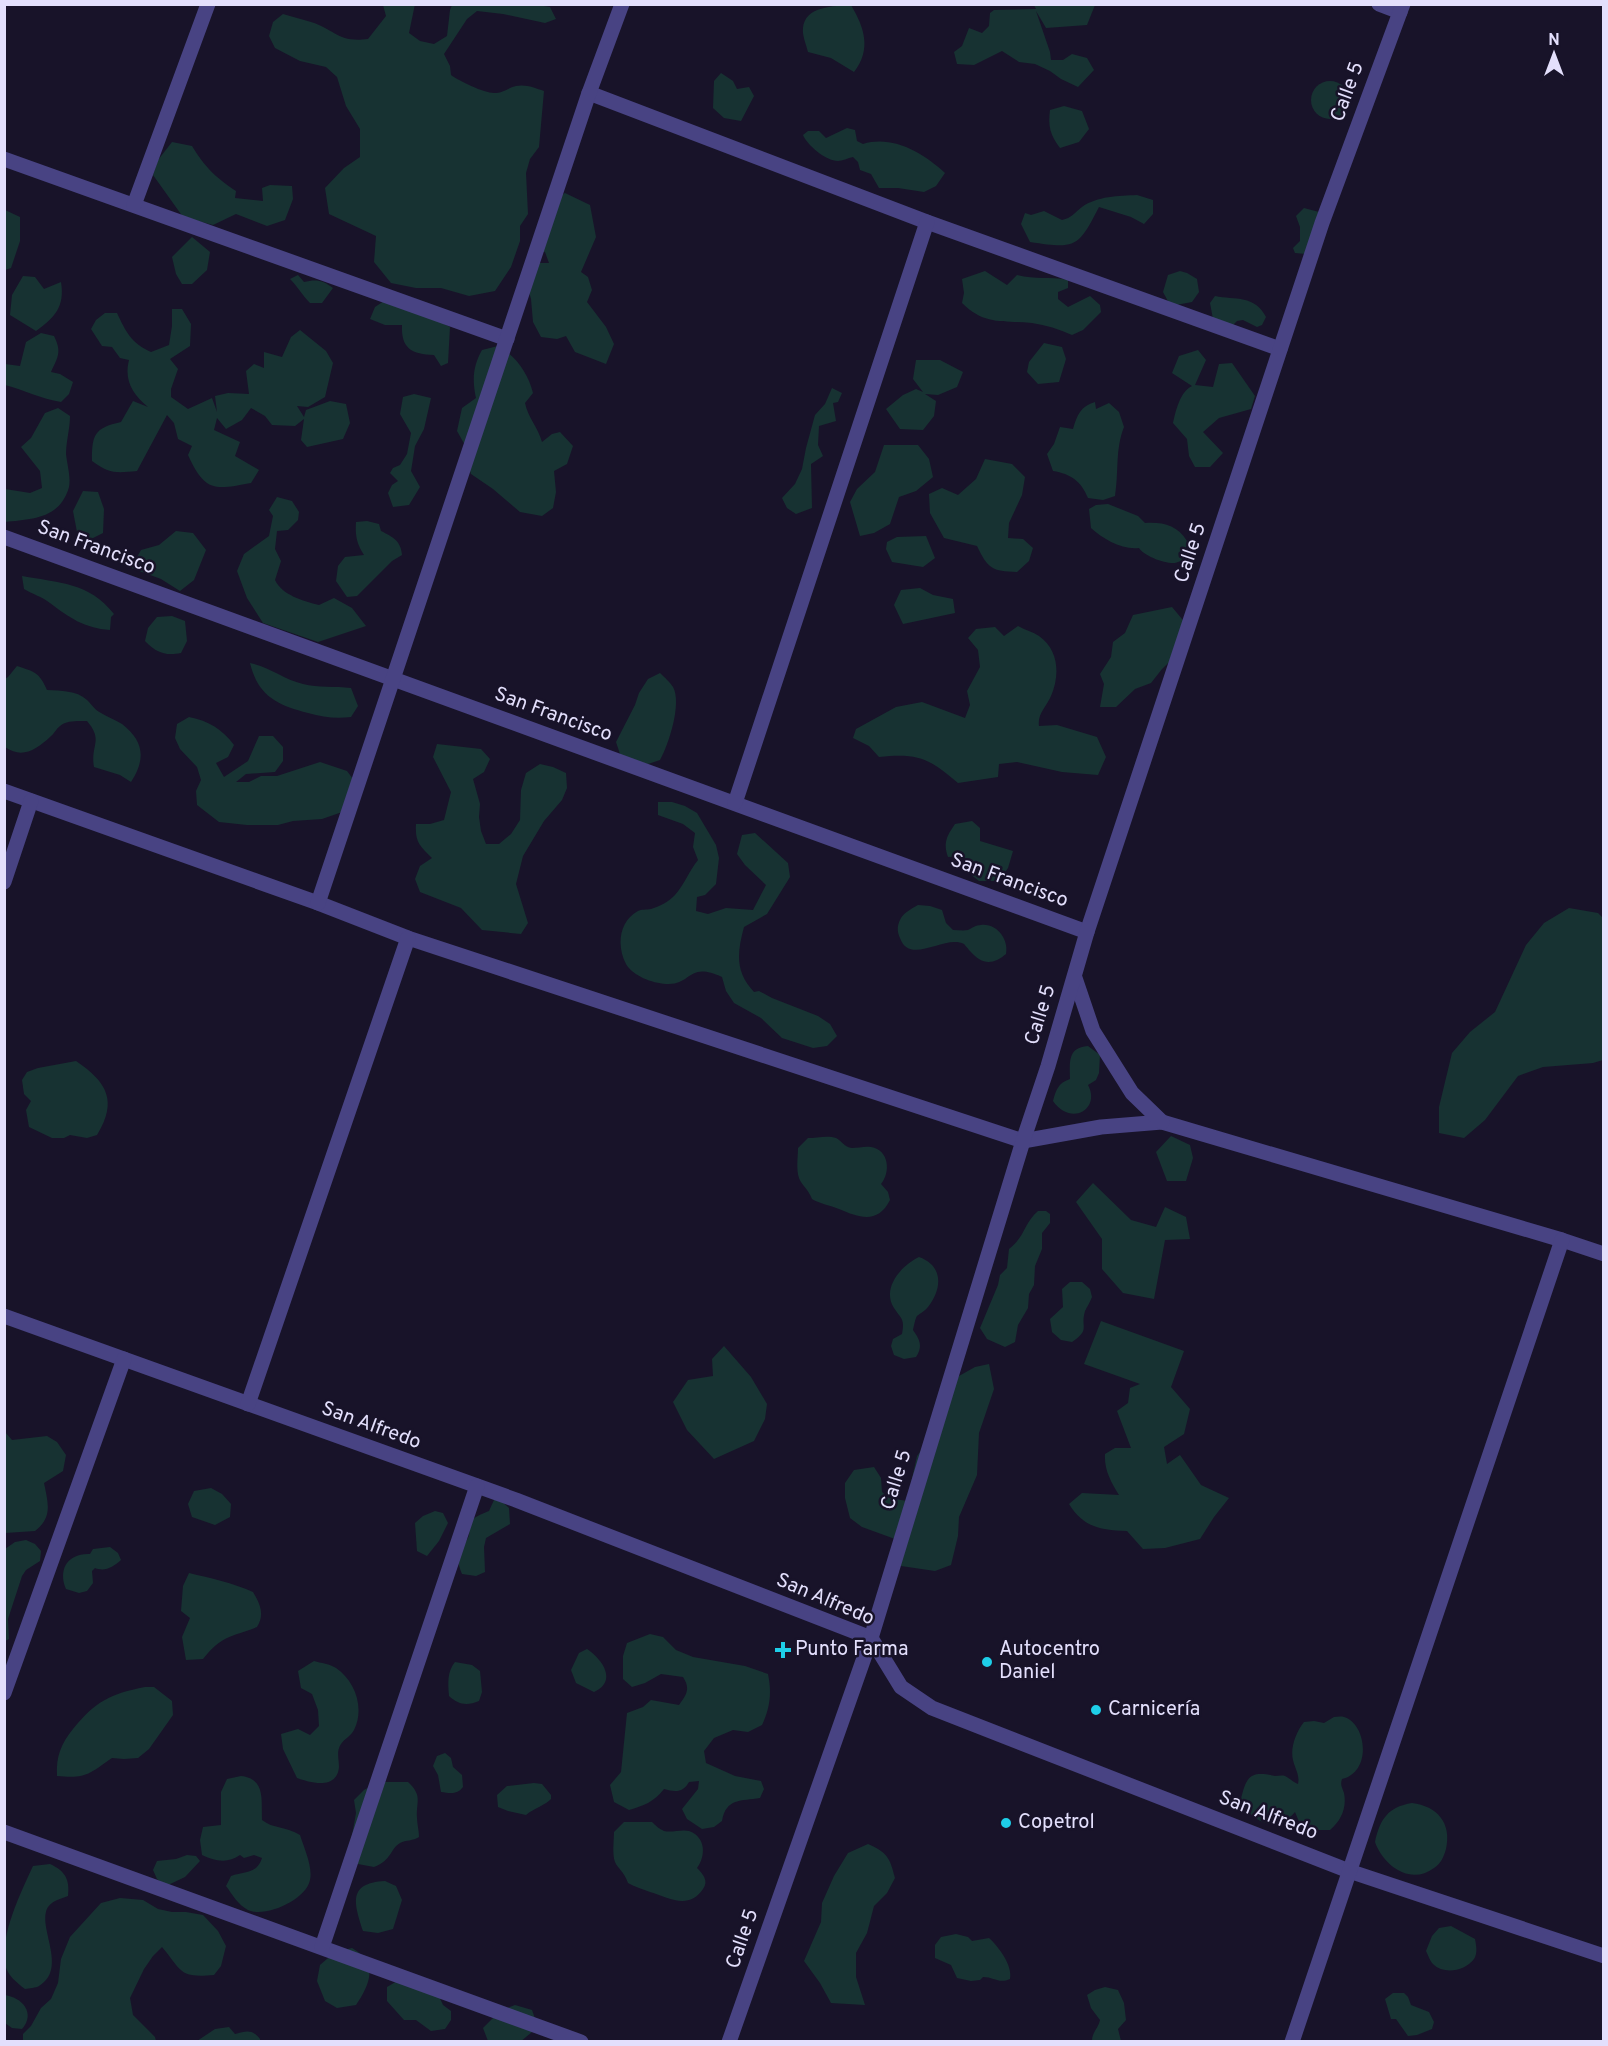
<svg xmlns="http://www.w3.org/2000/svg" width="1608" height="2046" font-family="Overpass,sans-serif">
<style>
.green{fill:#173232}
.lines{fill:none;stroke-linecap:round;stroke-linejoin:round}
.minor{stroke:#484383;stroke-width:15}
.poi-dot{fill:#1ecee8;stroke:#181329;stroke-width:2}
.labels{text-anchor:middle;dominant-baseline:central;stroke-width:5;stroke-linejoin:round;paint-order:stroke}
.street-label{font-size:20px;fill:#e3dffc;stroke:#181329}
.poi-label{font-size:20px;fill:#e3dffc;stroke:#181329;text-anchor:start}
</style>
<rect width="100%" height="100%" fill="#181329"/>
<g class="green">
<path d="M415,4L409,33L420,41L434,44L447,36L450,10L452,5H538L550,7L556,19L545,23L503,14L477,11L467,19L444,54L450,66L451,75C459,81 484,93 494,93C503,93 508,88 516,86C526,84 535,88 544,91L539,147L530,159L526,173L528,214L520,226V241L511,267L495,291L469,296L441,288H416L391,283L374,262L376,236L329,214L325,188L344,168L360,157V129L346,106L337,77L326,67L300,61L275,48L269,36L273,22L283,14C292,17 302,19 311,22C336,30 338,43 368,39L386,16L383,5Z"/>
<path d="M851,5C864,27 872,49 854,72L831,58L808,52C806,44 802,35 803,28C805,6 834,6 851,5Z"/>
<path d="M1034,5H1095L1087,25L1046,28L1036,11L1050,52L1051,60H1063L1072,54L1087,58L1094,70L1078,87L1061,79L1050,71L1035,64L1019,62L1002,51L974,65L957,64L954,52L962,46L969,28L982,33L989,26L990,13L994,10L1036,9Z"/>
<path d="M721,73L733,81L737,89L749,87L754,96L741,121L724,118L713,108L714,81Z"/>
<circle cx="1330" cy="100" r="19"/>
<path d="M1064,106L1082,111L1089,129L1079,142L1060,148C1050,135 1048,126 1050,110Z"/>
<path d="M847,128L855,130L857,141L863,144C893,135 923,153 945,173L936,186L924,192L898,188H879L871,174L860,170L858,162L853,157C848,158 842,161 838,161C826,161 807,145 803,135L808,131H819L826,138Z"/>
<path d="M172,142L192,146C205,167 215,177 236,191L235,198L263,201L262,188L270,185L292,186L293,199L285,220L267,226L236,214L213,225L183,217L153,175L158,160Z"/>
<path d="M565,193L590,205L596,237L581,272L588,277L592,290L587,302L606,327L614,344L606,364L575,352L566,336L557,339L541,337L533,322L531,299L525,277L534,263H549L545,252L532,250L544,205Z"/>
<path d="M1137,195L1153,200V214L1144,224L1131,217L1099,207C1078,248 1076,249 1030,242L1021,224L1025,213L1031,215L1044,211L1062,220C1072,218 1074,213 1082,207C1097,196 1119,196 1137,195Z"/>
<path d="M1304,208L1319,212L1306,254L1295,253L1293,248L1300,241V227L1296,216Z"/>
<path d="M5,210L20,217V241L11,268L5,270Z"/>
<path d="M192,237L210,252L207,270L192,284H182L176,274L172,257Z"/>
<path d="M985,271L1007,285L1017,275C1036,280 1049,276 1068,280V288L1058,292V299L1068,307L1090,296L1100,305L1101,312L1083,330L1072,335C1059,329 1046,325 1032,323C1004,320 985,326 962,303L964,293L962,279Z"/>
<path d="M1180,271L1187,273L1197,279L1199,292L1192,302L1176,305L1169,303L1163,292L1168,275Z"/>
<path d="M298,275L304,282C316,279 323,280 333,288L322,303H310C302,295 298,287 290,279Z"/>
<path d="M23,276L35,277L44,289L61,282C65,307 55,317 36,331L10,315L12,295Z"/>
<path d="M1215,296C1235,300 1255,295 1266,317L1262,325L1257,327L1243,320L1237,321L1233,325L1213,319L1210,303Z"/>
<path d="M384,301L425,314L450,327L448,363L441,366L434,355C412,354 401,349 402,325H385L370,319L375,307Z"/>
<path d="M172,309H182L191,324L190,346L170,359L178,369L171,389V397L188,409L212,398L217,412L215,396L228,393L249,394L246,371L254,364L264,368V352L282,357L291,337L300,330L326,351L333,363L325,397L308,407L297,406L304,417L306,410L330,401L346,404L350,423L343,439L307,447L301,440L304,419L295,426L272,425L265,416L251,408L242,420L226,429L217,418L214,430L240,442L235,456L259,470L251,483C214,490 205,492 188,455L192,446L178,439L174,423L167,415L137,471C116,473 110,474 92,461C92,435 94,428 121,422L133,401L148,407C132,394 124,380 129,360L120,358L112,347L102,346L91,329L96,320L105,313H117C126,332 131,343 151,352L169,345L172,326Z"/>
<path d="M41,333L54,336C62,352 58,357 51,372L60,374L73,382L69,394L61,402C41,399 24,390 5,385V364L20,366L26,342Z"/>
<path d="M1044,343L1062,347L1066,359L1059,382L1038,384L1027,372L1029,362Z"/>
<path d="M498,346C516,356 528,373 533,393L525,403C528,418 538,427 542,442L552,434L560,432L573,446L567,464L554,471L556,492L553,508L542,516L520,512L493,489L471,474L465,455L466,447L457,431L462,408L476,398C472,380 473,366 482,350Z"/>
<path d="M1198,350L1206,360L1195,385L1213,387L1219,364L1232,363L1255,396L1251,409L1219,418L1203,432L1223,453L1210,467H1195L1189,456L1187,439L1173,423C1176,410 1180,392 1192,386L1172,373L1179,356Z"/>
<path d="M916,360H940L963,372L957,387L938,395L925,394L936,401L934,416L923,430L900,429L886,409L903,395L916,389L923,392L913,379Z"/>
<path d="M832,388L842,393L838,402L833,403L836,421L819,426L818,445L823,456L811,464L812,508L796,514L787,508L782,498L795,484L802,469L806,448L815,415L825,404Z"/>
<path d="M414,394L431,398L424,429L415,446L411,471L420,487L409,505L393,507L388,493L392,485L398,481L390,473L393,468L400,465L407,454L411,433L400,414L403,397Z"/>
<path d="M1095,402L1096,409L1109,403L1119,412L1124,427C1115,450 1119,471 1115,496L1103,500L1088,498C1081,481 1071,474 1053,471L1047,454L1054,444L1060,427L1073,429C1077,415 1081,406 1095,402Z"/>
<path d="M58,408L70,416C70,429 66,441 66,454C67,464 71,477 69,487C60,519 32,519 5,522V489L30,493L42,488L40,471L21,447L31,438L45,413Z"/>
<path d="M884,445H918L929,459L933,477L916,491L899,497L890,524L874,533L860,536L850,502L857,489L875,472Z"/>
<path d="M985,459L1012,464L1025,477L1022,495L1009,523L1008,538L1023,539L1033,548L1029,561L1017,572C992,571 988,569 977,546L944,538L930,513L929,494L942,488L958,495L976,479Z"/>
<path d="M83,491L98,492L104,509L103,533L91,539L77,532L73,511Z"/>
<path d="M277,497L292,501L299,512L298,520L288,530L277,531L275,549L281,561L275,580C282,595 303,601 319,605L334,598L352,608L366,626L318,642L263,623L247,598L237,571L244,554L269,536L273,516L269,510Z"/>
<path d="M1108,504L1138,516L1145,523C1163,522 1177,525 1187,541L1184,559C1183,560 1176,563 1175,563C1165,564 1144,556 1139,548C1122,550 1103,539 1091,528L1089,509L1096,505Z"/>
<path d="M367,521L379,524L381,531C393,537 401,541 402,555L392,561L357,596L347,597L336,581L338,566L345,557L364,555C357,544 355,536 356,522Z"/>
<path d="M176,531L193,533L206,550L194,580L180,591L161,579L131,568L141,550L159,545Z"/>
<path d="M926,536L935,558L923,567L892,562L886,549L887,542L897,537Z"/>
<path d="M22,576C59,583 89,582 114,614L111,617L110,630C84,628 70,618 50,603C43,597 32,594 24,589Z"/>
<path d="M920,588L933,595L953,599L955,613L903,624L894,605L901,590Z"/>
<path d="M1172,607L1187,625L1185,647L1162,669L1151,683L1135,689L1116,707H1100L1104,684L1100,674L1111,657L1113,642L1125,633L1133,615Z"/>
<path d="M172,616L185,621L187,641L181,653C165,656 157,653 145,641L148,628L157,617Z"/>
<path d="M1018,626C1025,630 1033,632 1039,636C1059,650 1060,675 1051,696C1047,706 1037,714 1039,726L1057,725L1097,737L1106,757L1098,775L1062,772L1017,762L999,764L998,777L958,783C929,758 918,753 879,757L869,746L853,738L856,729L896,707L922,702L965,718L970,705L967,691L980,667L978,650L968,638L976,629L995,627L1004,636Z"/>
<path d="M250,663C270,667 283,679 303,684C318,688 335,686 351,688L358,706L351,717C335,719 323,717 308,713C277,705 258,696 250,663Z"/>
<path d="M17,666C35,672 39,672 47,690C61,691 76,690 87,700C92,705 95,710 101,713C107,717 116,720 122,724C144,741 146,759 131,782L120,775L94,767C90,745 104,741 87,721C78,721 67,720 60,726C56,729 54,734 50,737C36,750 22,759 5,747V679L8,677Z"/>
<path d="M660,673C664,677 670,682 673,687C682,703 669,744 660,760L648,764L621,757L616,742L635,705L639,693L648,679Z"/>
<path d="M189,717C209,721 222,729 234,745L228,757L216,763L224,777L248,761L259,736H273L283,747V761L275,772L246,774L236,782H249L261,776H277L320,762L347,771L356,783L348,810L322,819L293,821L278,825H247L219,822L197,805L196,791L201,780L197,767L180,749L175,738L177,724Z"/>
<path d="M437,744L481,749L490,759L484,772L473,779L480,804L479,817L481,831L486,844H499L511,834L520,820L521,790L526,773L540,764L553,767L566,773L567,788L562,800L544,821L523,856L516,884L528,923L521,934L482,930L461,908L420,892L415,879L420,866L432,858C419,845 415,842 416,824H430L444,820L451,792L433,757Z"/>
<path d="M658,802H672L685,806L697,813L716,845L719,858L716,884L705,895L697,897L696,911L708,914L726,908L753,910L766,885L745,865L737,854L742,835L755,833L788,863L790,877L767,914L744,927C737,953 735,972 754,992L759,991L772,998L818,1016L830,1024L837,1036L827,1046L813,1048L782,1038L761,1018L734,1003L726,991L722,977C687,961 692,986 666,984C652,983 633,976 626,964C617,947 618,922 638,911C641,909 647,910 651,909C661,906 668,902 675,895C684,885 689,871 698,860L693,847L695,833L683,824L658,815Z"/>
<path d="M972,821L980,828V841L1013,851L1008,868L999,881H979L965,870L964,856L948,857C943,842 947,836 955,824Z"/>
<path d="M918,905L930,906L942,910L946,923L953,930C958,930 963,931 968,930C972,928 976,925 981,925C997,923 1009,940 1006,954C993,965 982,965 970,951C969,950 965,945 964,944C945,934 910,966 900,938C897,932 897,926 900,920C903,913 911,909 918,905Z"/>
<path d="M1569,908L1598,913L1603,918V1060L1593,1063L1543,1067L1518,1076L1485,1120L1464,1138L1439,1133V1107L1452,1053L1470,1032L1495,1012L1526,945L1544,923Z"/>
<path d="M1088,1046L1100,1055L1099,1073L1096,1080L1088,1085C1101,1109 1071,1127 1053,1101C1056,1090 1058,1083 1070,1079C1070,1062 1067,1048 1088,1046Z"/>
<path d="M76,1061C107,1082 118,1101 97,1135L87,1138L70,1135L64,1138H52L29,1127L26,1110L31,1101L24,1094L22,1080L27,1072L38,1068Z"/>
<path d="M1171,1136L1190,1145L1193,1158L1186,1181H1167L1156,1152Z"/>
<path d="M808,1138C816,1138 828,1135 836,1138C842,1141 844,1147 852,1148C858,1148 865,1146 871,1147C889,1150 891,1172 881,1184L888,1192L890,1200C878,1224 860,1218 839,1209C830,1205 820,1204 812,1199C808,1189 801,1184 799,1178C796,1169 798,1156 798,1148Z"/>
<path d="M1093,1183L1131,1220L1156,1227L1165,1207L1186,1217L1190,1239L1165,1240L1154,1299L1123,1293L1102,1269V1239L1076,1202Z"/>
<path d="M1038,1211H1046L1050,1214V1223L1042,1233V1249L1035,1266L1034,1285L1029,1294L1028,1308L1018,1325L1015,1342L1005,1347L987,1339L980,1328L998,1285L1000,1275L1007,1268L1009,1249C1025,1237 1024,1223 1038,1211Z"/>
<path d="M919,1257C944,1266 942,1289 928,1307C925,1311 920,1313 917,1316C915,1319 914,1326 913,1330C920,1340 923,1346 916,1357L904,1359L894,1355L891,1346L893,1339L902,1334C905,1318 901,1319 894,1308C881,1288 902,1265 919,1257Z"/>
<path d="M1070,1282H1082L1090,1289L1092,1297C1090,1302 1087,1307 1085,1311C1080,1328 1091,1329 1072,1342L1061,1340L1052,1332L1050,1319L1063,1307L1062,1289Z"/>
<path d="M1101,1321L1184,1351L1171,1387L1190,1409L1184,1434L1164,1447L1167,1464L1180,1455L1201,1485L1229,1498L1214,1517L1200,1539L1165,1548L1143,1549L1127,1531C1101,1530 1084,1528 1069,1504L1082,1493L1119,1495C1111,1482 1104,1470 1105,1454L1115,1448H1131L1117,1411L1128,1403L1130,1388L1140,1384L1084,1364Z"/>
<path d="M724,1346L751,1377L767,1404L765,1419L754,1441L714,1459L687,1430L673,1402L688,1380L713,1376L712,1359Z"/>
<path d="M989,1364L994,1389L979,1433L977,1475L959,1517L958,1536L951,1565L935,1571L901,1566L895,1556V1539L862,1527L850,1518L845,1498V1483L854,1470L874,1467L881,1478L882,1492L889,1498L907,1501L917,1456L926,1444L959,1376L975,1367Z"/>
<path d="M5,1432L12,1440L47,1436L57,1442L66,1455L63,1471L44,1483C48,1503 53,1517 35,1531L5,1533Z"/>
<path d="M211,1488L222,1494L231,1504L230,1517L215,1525L192,1517L188,1504L194,1491Z"/>
<path d="M499,1499L509,1508L510,1524L486,1538L484,1547L485,1572L476,1576L462,1574C454,1554 459,1555 468,1538C471,1532 467,1526 472,1520C476,1516 484,1513 489,1511L494,1500Z"/>
<path d="M435,1511L443,1513L448,1523L439,1541L427,1556L417,1551L415,1523L423,1516Z"/>
<path d="M26,1540L35,1544L41,1551L40,1561L26,1570L22,1576L8,1619L9,1639L5,1641V1549L15,1542Z"/>
<path d="M110,1547L118,1553L121,1560C113,1567 105,1572 95,1568L92,1571L93,1583L87,1591L79,1593L66,1589C58,1570 67,1553 90,1554L93,1549Z"/>
<path d="M189,1573C210,1578 233,1583 253,1592C260,1604 265,1614 257,1627C231,1637 222,1635 203,1659L186,1660L182,1637L190,1618L181,1611L183,1586Z"/>
<path d="M650,1634L663,1637L676,1650L693,1657L745,1666L768,1674C772,1693 770,1708 762,1725L748,1732L733,1730L714,1738L704,1751L706,1763L735,1776L761,1781L764,1789L760,1798C741,1801 726,1798 722,1821L714,1827L702,1829L687,1819L682,1809L698,1789L699,1781L689,1782C683,1793 675,1792 664,1789C654,1802 643,1806 629,1810L614,1802L610,1785L621,1772L627,1713L643,1707L651,1700L679,1705C686,1695 691,1689 683,1677L661,1674L645,1683L632,1687L623,1679V1656L627,1643Z"/>
<path d="M587,1649C602,1659 618,1681 594,1692L576,1683L571,1670L579,1653Z"/>
<path d="M314,1661C321,1663 330,1664 336,1668C355,1681 365,1708 354,1730C351,1736 344,1739 341,1744C336,1751 339,1759 339,1767C337,1790 311,1783 297,1778L283,1749L281,1734L298,1729L310,1735L319,1726L318,1710L312,1694L301,1688L298,1671Z"/>
<path d="M455,1662L472,1665L480,1671L482,1692L479,1701C467,1706 459,1705 449,1696C448,1683 447,1672 455,1662Z"/>
<path d="M145,1687H154L172,1701L173,1715L149,1749L138,1758L124,1759L112,1758C89,1774 86,1779 57,1776C56,1756 61,1744 73,1729C96,1701 110,1694 145,1687Z"/>
<path d="M1334,1717C1337,1717 1340,1716 1344,1717C1367,1724 1372,1772 1342,1779C1340,1785 1342,1787 1344,1793C1347,1808 1341,1821 1330,1830H1306L1300,1824L1295,1812C1276,1834 1256,1823 1240,1803C1246,1778 1248,1770 1275,1776C1278,1776 1282,1775 1285,1776C1289,1778 1293,1782 1298,1784C1300,1775 1295,1769 1293,1760C1290,1748 1296,1732 1304,1722L1314,1721L1324,1723Z"/>
<path d="M445,1753L451,1758L453,1767L462,1775L463,1787C457,1795 450,1793 441,1792L438,1775L433,1766L437,1756Z"/>
<path d="M241,1776C266,1779 261,1800 262,1820C273,1829 286,1826 300,1835C304,1848 313,1867 310,1880C306,1900 265,1918 248,1910C238,1905 232,1894 226,1886L231,1876C245,1871 257,1874 262,1858L254,1855L244,1858L240,1855C228,1864 214,1861 202,1855L200,1840L203,1827L221,1825V1792L227,1779Z"/>
<path d="M378,1782H408C423,1796 416,1801 417,1818C417,1824 419,1830 419,1837C413,1841 406,1840 400,1843C390,1849 392,1860 374,1867L358,1864L348,1858L356,1813L354,1800L364,1790Z"/>
<path d="M534,1783L542,1784L551,1795V1799C546,1805 534,1808 526,1815L508,1811L498,1807L497,1795L507,1786Z"/>
<path d="M1412,1803C1437,1806 1452,1823 1446,1849C1444,1856 1441,1864 1434,1868C1410,1886 1383,1865 1375,1842C1380,1819 1388,1807 1412,1803Z"/>
<path d="M624,1822H652C656,1826 659,1829 664,1831C672,1833 681,1829 689,1831C706,1837 706,1856 697,1868C703,1874 709,1881 703,1889C689,1910 669,1898 650,1892C643,1889 635,1887 628,1883C624,1871 618,1869 615,1862C612,1854 614,1840 614,1832Z"/>
<path d="M868,1844C887,1852 890,1858 895,1878L887,1893L874,1906L867,1933L856,1953V1977L865,2005L831,2003L820,1983L804,1961L821,1922L822,1903L834,1876L848,1853Z"/>
<path d="M187,1855L196,1856L200,1861L185,1877L166,1886L157,1879L153,1870L157,1861L176,1859Z"/>
<path d="M50,1864C65,1871 70,1879 68,1896C61,1899 53,1900 48,1907C36,1926 69,1968 39,1986C36,1988 29,1988 25,1989C17,1983 7,1975 5,1964C0,1935 21,1892 33,1866Z"/>
<path d="M385,1881L396,1886L402,1900L393,1929L378,1933L363,1931C355,1905 346,1883 385,1881Z"/>
<path d="M120,1898L143,1900L158,1909L172,1912H186L203,1915L218,1931L226,1946L221,1966L214,1975C179,1978 183,1972 162,1947L153,1956L144,1969L130,1998L133,2015L155,2037L156,2041H23V2034L31,2026L41,2008L51,1999L58,1983L61,1959L70,1937L101,1903Z"/>
<path d="M1451,1926L1475,1939C1476,1945 1478,1953 1474,1959C1465,1971 1444,1975 1433,1964C1430,1961 1428,1955 1426,1951L1432,1936L1439,1928Z"/>
<path d="M956,1934L968,1937L972,1941L989,1938C999,1947 1013,1966 1010,1979C999,1984 994,1977 983,1977L980,1980L971,1981L957,1978L951,1965L935,1958V1945L941,1937Z"/>
<path d="M352,1948C379,1963 370,1984 356,2005L337,2008L325,2001L317,1981L320,1965L335,1952Z"/>
<path d="M404,1977L437,1992L443,2005L451,2011V2020L445,2029L431,2031L416,2020H404L387,2001V1987Z"/>
<path d="M1105,1987L1118,1990L1124,2003L1126,2020L1118,2029L1121,2041H1092C1092,2032 1098,2029 1100,2020L1091,2008L1087,1995L1095,1990Z"/>
<path d="M1393,1993H1404L1408,1997L1411,2005L1429,2012L1434,2022L1432,2029L1417,2035L1408,2036L1396,2019H1391L1385,1999Z"/>
<path d="M4,1995C22,1997 36,2013 22,2029L12,2028L5,2023Z"/>
<path d="M515,2005L532,2010L538,2027L520,2042L488,2041L483,2028L500,2011Z"/>
<path d="M229,2027L235,2034C247,2031 252,2029 260,2039V2041H197L215,2029Z"/>
</g>
<g class="lines">
<g class="minor">
<path d="M1379,4L1400,12"/>
<path d="M589,93L927,222L1280,349"/>
<path d="M4,159L507,339"/>
<path d="M134,205L208,4"/>
<path d="M4,537L1087,932"/>
<path d="M4,791L318,903L408,938L1023,1141L1101,1127L1162,1122L1562,1240L1604,1254"/>
<path d="M735,803L927,222"/>
<path d="M4,882L31,801"/>
<path d="M318,903L589,93L622,4"/>
<path d="M1075,978L1093,1031L1132,1093L1162,1122"/>
<path d="M4,1316L516,1500L871,1638L901,1687L932,1708L1349,1871L1604,1956"/>
<path d="M248,1404L408,938"/>
<path d="M4,1693L124,1359"/>
<path d="M4,1832L581,2042"/>
<path d="M322,1947L477,1486"/>
<path d="M729,2042L871,1638L1023,1141L1048,1066L1087,932L1322,223L1403,4"/>
<path d="M1292,2042L1562,1240"/>
</g>
</g>
<g class="poi-dot">
<path d="M780 1641h6v6h6v6h-6v6h-6v-6h-6v-6h6z"/>
<circle cx="987" cy="1662" r="6"/>
<circle cx="1096" cy="1710" r="6"/>
<circle cx="1006" cy="1823" r="6"/>
</g>
<g class="labels">
<g class="street-label">
<text transform="translate(1348 92) rotate(-70)">Calle 5</text>
<text transform="translate(96 548) rotate(20)">San Francisco</text>
<text transform="translate(1191 553) rotate(-72)">Calle 5</text>
<text transform="translate(553 715) rotate(20)">San Francisco</text>
<text transform="translate(1009 881) rotate(20)">San Francisco</text>
<text transform="translate(1041 1015) rotate(-73)">Calle 5</text>
<text transform="translate(371 1426) rotate(20)">San Alfredo</text>
<text transform="translate(897 1480) rotate(-73)">Calle 5</text>
<text transform="translate(825 1600) rotate(23)">San Alfredo</text>
<text transform="translate(1268 1816) rotate(21)">San Alfredo</text>
<text transform="translate(743 1939) rotate(-71)">Calle 5</text>
</g>
<g class="poi-label">
<text x="795" y="1650">Punto Farma</text>
<text x="999" y="1650">Autocentro<tspan x="999" dy="23">Daniel</tspan></text>
<text x="1108" y="1710">Carnicería</text>
<text x="1018" y="1823">Copetrol</text>
</g>
</g>
<rect width="1608" height="2046" fill="none" stroke="#e3dffc" stroke-width="12"/>
<g transform="translate(1554 54)" stroke="#181329" stroke-width="4.5" paint-order="stroke">
<path d="M0-4.5L10 22L0 15L-10 22Z" fill="#e3dffc"/>
<text y="-9" font-size="16" font-weight="bold" text-anchor="middle" fill="#e3dffc">N</text>
</g>
</svg>
